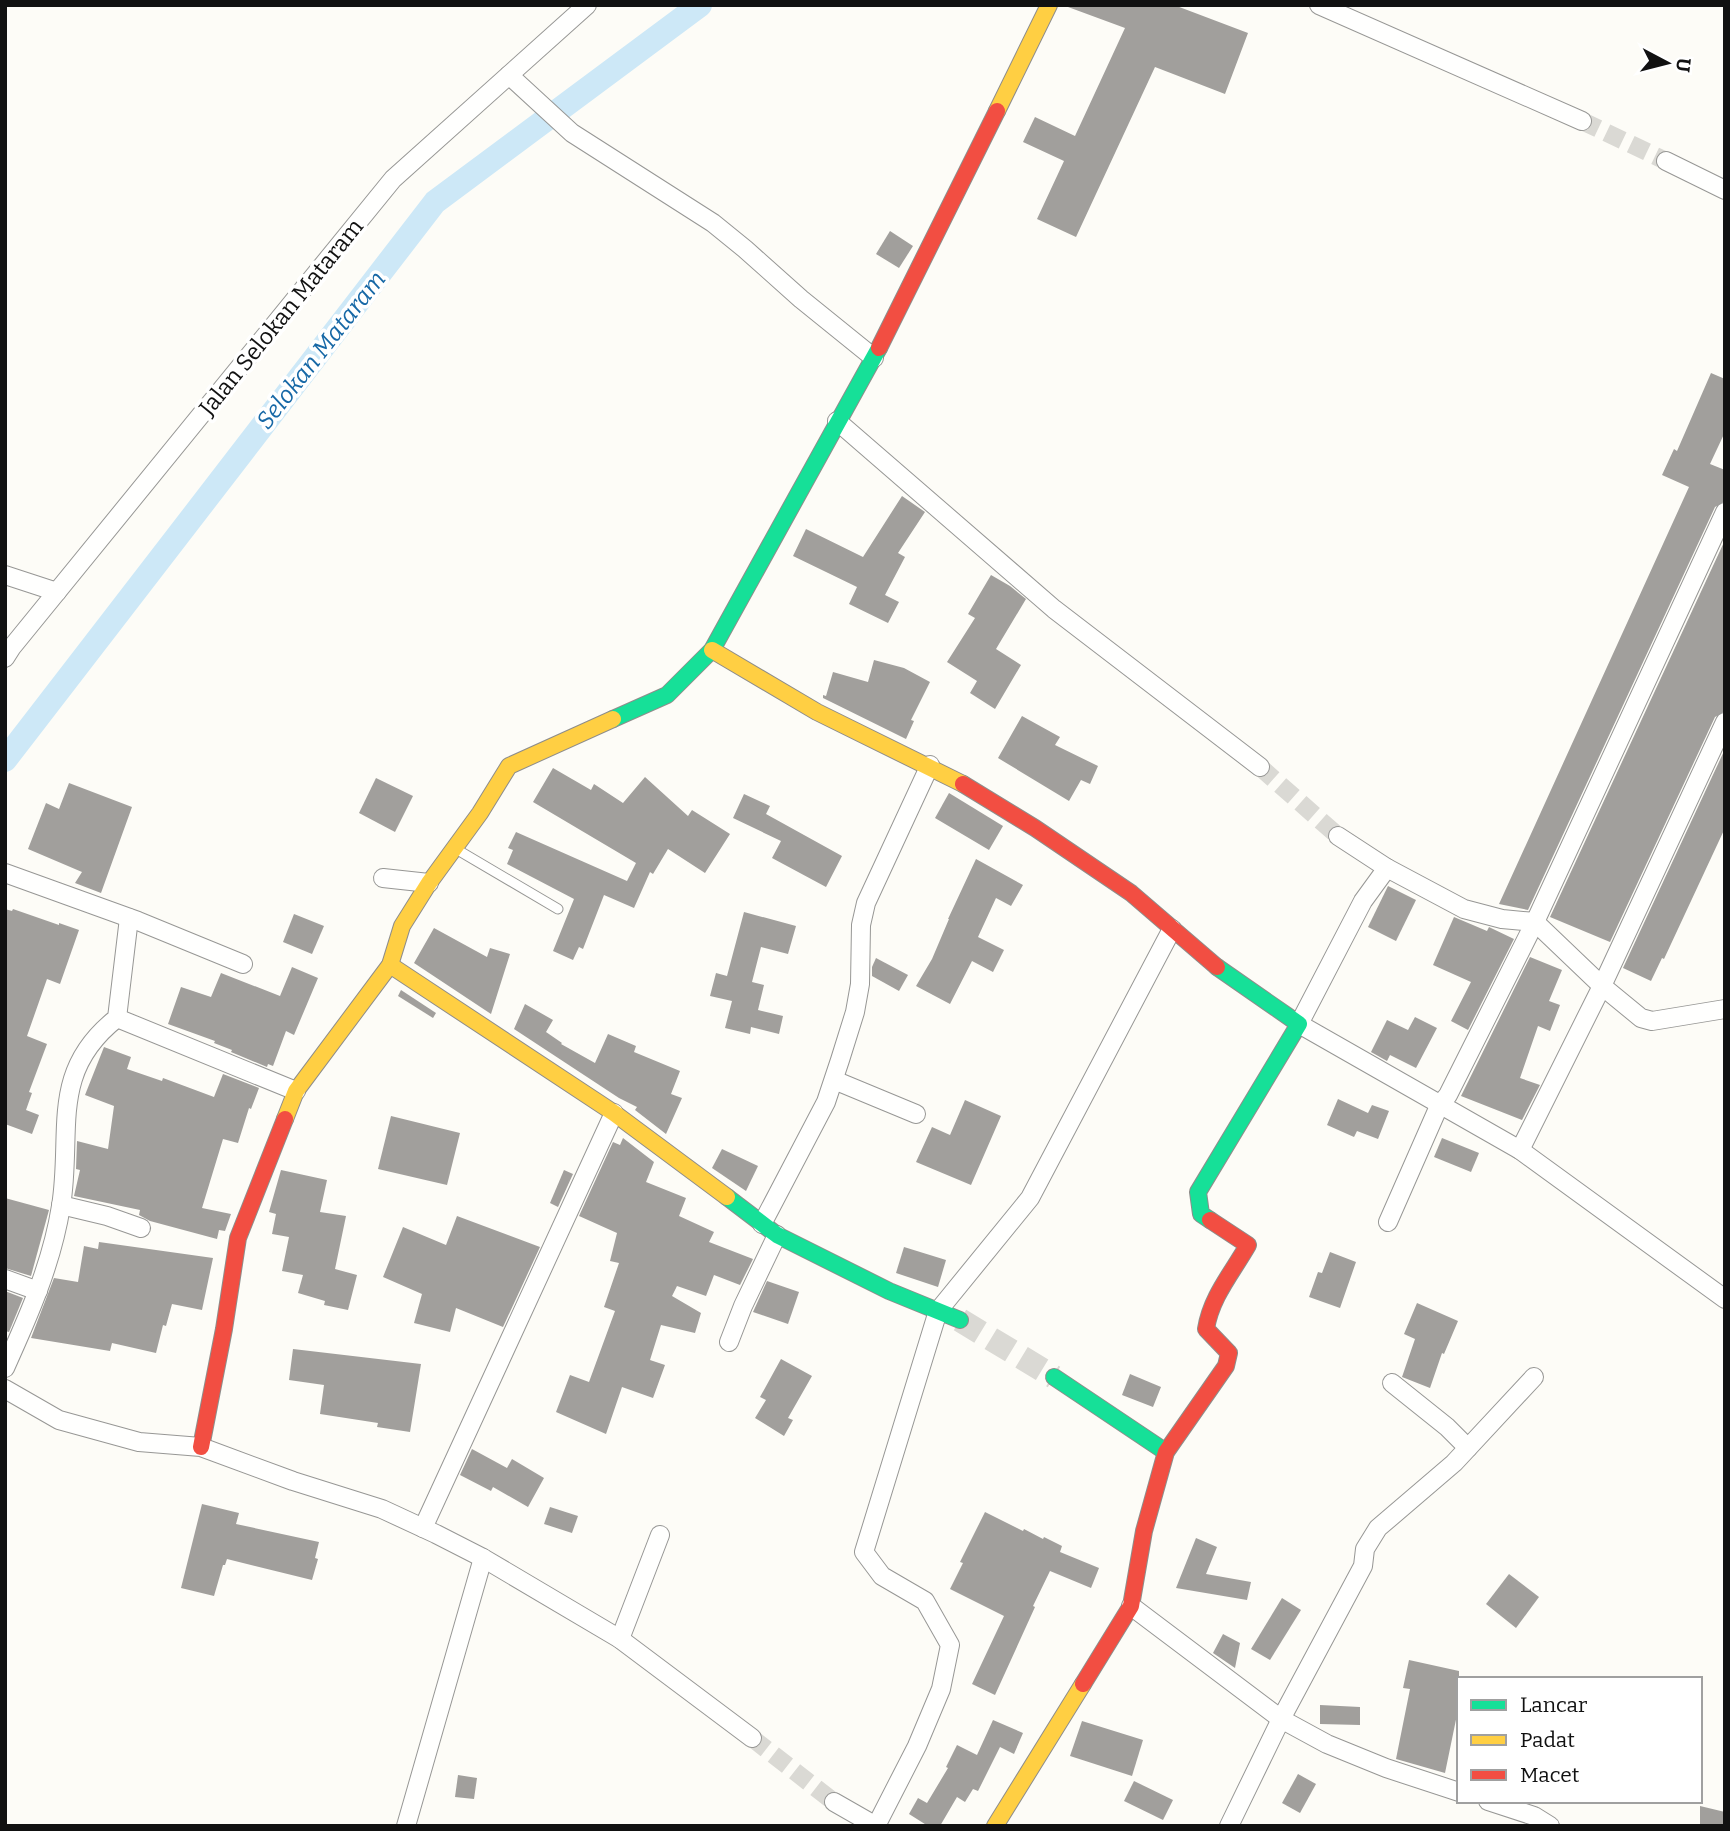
<svg xmlns="http://www.w3.org/2000/svg" width="1730" height="1831" font-family="Bitter,serif">
<style>
.lines{fill:none;stroke-linecap:round;stroke-linejoin:round}
.canal{stroke:#cde8f7;stroke-width:24}
.building{fill:#a19f9c}
.street-tunnel{stroke:#dad9d4;stroke-width:18;stroke-dasharray:18 9;stroke-linecap:butt}
.secondary-tunnel{stroke:#dad9d4;stroke-width:24;stroke-dasharray:24 12;stroke-linecap:butt}
.lane-casing{stroke:#979795;stroke-width:11}
.street-casing{stroke:#979795;stroke-width:20}
.fast-casing{stroke:#8e8d8b;stroke-width:18}
.slow-casing{stroke:#8e8d8b;stroke-width:18}
.jam-casing{stroke:#8e8d8b;stroke-width:18}
.lane{stroke:#fffffe;stroke-width:9}
.street{stroke:#fffffe;stroke-width:18}
.fast{stroke:#16e098;stroke-width:16}
.slow{stroke:#ffcf43;stroke-width:16}
.jam{stroke:#f24e42;stroke-width:16}
.labels{text-anchor:middle;dominant-baseline:central;stroke-width:7;stroke-linejoin:round;paint-order:stroke}
.street-label{font-size:23px;fill:#111;stroke:#fff}
.water-label{font-size:24px;font-style:italic;fill:#1768a6;stroke:#fff}
</style>
<rect width="100%" height="100%" fill="#fdfcf7"/>
<g class="lines">
<path class="canal" d="M5,760L435,202L700,5"/>
</g>
<g class="building">
<path d="M1068,5H1174L1248,33L1225,94L1155,67L1076,237L1037,219L1064,161L1023,142L1035,117L1075,136L1125,28L1068,7Z"/>
<path d="M890,231L913,246L899,268L876,254Z"/>
<path d="M1711,373L1725,379V432L1710,464L1725,470V501L1715,507L1528,910L1499,904L1689,487L1662,475L1674,449L1677,451Z"/>
<path d="M902,496L925,512L898,553L905,557L885,595L899,602L888,623L849,604L857,587L793,556L806,529L863,557Z"/>
<path d="M1725,540V711L1715,717L1610,942L1550,917Z"/>
<path d="M991,575L1010,586L1026,599L996,649L1021,665L995,709L970,693L977,681L947,662L975,618L968,614Z"/>
<path d="M874,660L904,668L930,682L911,720L914,721L906,739L823,698V695L826,696L833,672L868,682Z"/>
<path d="M1022,716L1060,737L1055,745L1098,766L1090,784L1081,780L1069,801L998,758Z"/>
<path d="M1725,749V828L1664,959L1662,958L1651,981L1623,968Z"/>
<path d="M553,768L591,790L594,784L623,803L645,777L688,816L692,810L730,834L705,873L668,849L653,874L650,872L634,908L604,895L583,949L579,947L573,960L553,951L574,899L507,864L513,850L508,848L516,832L627,881L636,863L533,802Z"/>
<path d="M376,778L413,796L395,832L359,813Z"/>
<path d="M69,783L132,807L101,893L75,883L82,872L28,849L46,803L59,809Z"/>
<path d="M949,793L1003,826L989,850L935,818Z"/>
<path d="M744,794L770,806L766,814L842,856L826,887L772,858L781,841L733,818Z"/>
<path d="M976,859L1023,885L1011,906L996,898L978,937L1004,950L993,972L972,961L950,1004L916,986L932,959L949,919H948Z"/>
<path d="M1388,886L1416,900L1396,941L1368,927Z"/>
<path d="M5,909L12,911L13,909L59,925V923L79,930L60,984L47,979L27,1036L47,1044L29,1092L32,1093L26,1110L39,1115L32,1134L5,1124Z"/>
<path d="M744,912L796,926L788,954L761,947L752,982L764,985L758,1010L783,1016L779,1034L751,1027L750,1034L725,1028L732,1001L710,996L716,973L727,976Z"/>
<path d="M294,914L324,926L312,954L283,942Z"/>
<path d="M1454,917L1487,931L1489,927L1491,928L1514,939L1468,1030L1451,1021L1471,982L1433,965Z"/>
<path d="M434,928L487,957L490,948L510,954L491,1014L414,963Z"/>
<path d="M1530,957L1562,970L1549,1001L1560,1005L1550,1031L1538,1026L1520,1078L1540,1085L1522,1120L1461,1096Z"/>
<path d="M876,958L908,975L899,991L872,976V967Z"/>
<path d="M292,967L318,978L294,1035L286,1031L273,1066L268,1064L267,1067L231,1052L232,1050L214,1043L215,1041L168,1024L181,987L211,997L221,973L280,996Z"/>
<path d="M401,990L436,1013L433,1018L398,996Z"/>
<path d="M525,1004L553,1020L546,1032L562,1043L561,1044L595,1063L608,1034L636,1046L634,1052L680,1071L671,1094L682,1098L666,1134L635,1110L637,1107L619,1098L514,1029Z"/>
<path d="M1415,1017L1437,1028L1416,1068L1390,1055L1387,1061L1371,1052L1387,1020L1408,1030Z"/>
<path d="M104,1047L131,1057L127,1069L162,1081L163,1078L214,1097L223,1074L259,1088L251,1109L249,1108L238,1143L223,1139L202,1208L231,1214L225,1231L219,1230L217,1239L150,1221L139,1215L140,1210L74,1196L80,1170L76,1169L77,1141L108,1149L114,1106L85,1095Z"/>
<path d="M1338,1099L1368,1113L1372,1105L1389,1111L1378,1139L1357,1131L1354,1137L1327,1125Z"/>
<path d="M965,1100L1001,1116L971,1185L916,1162L932,1127L950,1135Z"/>
<path d="M391,1116L460,1133L447,1185L378,1169Z"/>
<path d="M623,1138L654,1162L646,1182L686,1198L679,1216L714,1232L709,1242L753,1259L740,1285L714,1275L706,1296L677,1286L672,1296L701,1313L695,1333L661,1325L650,1360L665,1365L653,1398L622,1387L606,1434L556,1412L570,1375L589,1382L615,1311L604,1307L619,1263L610,1261L617,1233L579,1216L613,1142L620,1145Z"/>
<path d="M1442,1138L1479,1153L1471,1172L1434,1157Z"/>
<path d="M722,1149L758,1166L746,1191L712,1168Z"/>
<path d="M281,1170L327,1180L320,1212L346,1216L335,1269L357,1275L348,1310L324,1305L325,1301L298,1293L303,1275L282,1271L289,1237L272,1234L276,1214L269,1212Z"/>
<path d="M564,1170L573,1174L558,1207L550,1203Z"/>
<path d="M5,1198L49,1210L31,1276L5,1268Z"/>
<path d="M457,1216L540,1247L503,1327L456,1308L450,1332L414,1323L422,1294L383,1277L403,1227L446,1245Z"/>
<path d="M99,1242L213,1258L202,1310L172,1304L166,1326L163,1325L156,1353L112,1343L110,1351L31,1338L54,1278L78,1282L84,1246L98,1249Z"/>
<path d="M904,1247L946,1260L938,1287L896,1273Z"/>
<path d="M1330,1252L1356,1262L1340,1308L1309,1297L1318,1272L1322,1273Z"/>
<path d="M767,1281L799,1292L788,1324L753,1312Z"/>
<path d="M5,1291L23,1298L9,1332L5,1331Z"/>
<path d="M1417,1303L1458,1321L1444,1354L1442,1353L1430,1388L1402,1377L1415,1339L1404,1334Z"/>
<path d="M293,1349L421,1364L410,1432L377,1427L378,1423L320,1414L324,1385L289,1380Z"/>
<path d="M781,1359L812,1376L788,1418L793,1420L784,1436L755,1418L766,1400L760,1397Z"/>
<path d="M1130,1374L1161,1387L1153,1407L1122,1395Z"/>
<path d="M472,1449L507,1468L512,1459L544,1478L528,1507L493,1487L491,1491L460,1475Z"/>
<path d="M202,1504L239,1513L236,1524L319,1542L315,1558L318,1559L312,1580L227,1559L225,1565H223L214,1596L181,1588Z"/>
<path d="M550,1507L578,1516L572,1533L544,1524Z"/>
<path d="M985,1512L1023,1531L1024,1529L1043,1539L1044,1537L1062,1546L1060,1552L1099,1568L1091,1588L1050,1571L1033,1606L1035,1607L995,1695L972,1684L1004,1616L950,1589L963,1563L960,1562Z"/>
<path d="M1196,1538L1217,1547L1206,1574L1251,1582L1247,1600L1176,1588Z"/>
<path d="M1509,1574L1539,1597L1516,1628L1486,1604Z"/>
<path d="M1282,1598L1301,1610L1270,1660L1251,1649Z"/>
<path d="M1223,1634L1240,1643L1235,1668L1213,1653Z"/>
<path d="M1409,1660L1459,1671V1705L1445,1773L1396,1759L1410,1689L1403,1688Z"/>
<path d="M1320,1705L1360,1707V1725L1320,1724Z"/>
<path d="M993,1720L1023,1733L1014,1754L1000,1747L978,1791L973,1789L965,1802L957,1797L940,1826H928L909,1814L918,1798L927,1803L948,1768L946,1767L957,1745L977,1755Z"/>
<path d="M1082,1721L1143,1740L1132,1776L1070,1756Z"/>
<path d="M1298,1774L1316,1784L1300,1813L1282,1803Z"/>
<path d="M458,1775L477,1778L474,1799L455,1797Z"/>
<path d="M1134,1781L1173,1800L1163,1820L1124,1801Z"/>
<path d="M1700,1806L1725,1812V1826H1700Z"/>
</g>
<g class="lines">
<g class="street-tunnel">
<path d="M1582,121L1666,161"/>
<path d="M1260,767L1338,836"/>
<path d="M752,1738L834,1802"/>
</g>
<path class="secondary-tunnel" d="M960,1320L1054,1377"/>
<defs>
<path id="lane" d="M456,849L558,909"/>
<g id="street">
<path d="M1319,5L1582,121"/>
<path d="M509,75L572,133L713,223L745,249L801,299L874,358"/>
<path d="M1666,161L1725,190"/>
<path d="M837,421L1054,609L1260,767"/>
<path d="M5,575L57,592"/>
<path d="M5,658L12,647L393,179L587,5"/>
<path d="M1338,836L1387,868L1464,909L1502,919L1535,922L1602,986L1641,1018L1652,1021L1725,1009"/>
<path d="M1387,868L1363,901L1299,1024L1520,1150L1725,1299"/>
<path d="M5,873L138,921L243,964"/>
<path d="M383,878L429,883"/>
<path d="M117,1018L296,1091"/>
<path d="M834,1080L916,1114"/>
<path d="M1520,1150L1602,986L1725,722"/>
<path d="M61,1205L107,1216L141,1228"/>
<path d="M1388,1222L1439,1106L1448,1095L1535,922L1725,512"/>
<path d="M762,1224L826,1102L840,1060L855,1012L860,984L861,925L866,903L930,765"/>
<path d="M5,1279L38,1291"/>
<path d="M729,1342L743,1306L777,1235"/>
<path d="M5,1368C29,1315 52,1263 61,1206C73,1132 48,1072 117,1018L129,918"/>
<path d="M1392,1383L1447,1427L1468,1448"/>
<path d="M5,1389L59,1420L139,1442L201,1447L293,1481L382,1509L436,1534L483,1558L620,1639L752,1738"/>
<path d="M423,1528L614,1113"/>
<path d="M1131,1606L1281,1719L1327,1744L1386,1768L1459,1792"/>
<path d="M620,1639L660,1535"/>
<path d="M1488,1801L1534,1816L1550,1826"/>
<path d="M834,1802L876,1826"/>
<path d="M406,1826L483,1558"/>
<path d="M876,1826L917,1746L941,1689L950,1645L925,1601L882,1576L864,1552L938,1311L1030,1198L1172,929"/>
<path d="M1229,1826L1281,1719L1363,1566L1365,1549L1378,1528L1454,1463L1534,1377"/>
</g>
<g id="fast">
<path d="M613,719L667,695L712,650L879,348"/>
<path d="M727,1197L777,1235L889,1291L960,1320"/>
<path d="M1210,1220L1201,1214L1198,1192L1299,1024L1217,967"/>
<path d="M1054,1377L1166,1452"/>
</g>
<g id="slow">
<path d="M997,111L1049,5"/>
<path d="M712,650L817,712L963,784"/>
<path d="M390,965L614,1113L727,1197"/>
<path d="M285,1119L296,1091L390,965L402,926L429,883L480,813L509,766L613,719"/>
<path d="M995,1826L1083,1684"/>
</g>
<g id="jam">
<path d="M879,348L997,111"/>
<path d="M963,784L1035,828L1131,893L1217,967"/>
<path d="M201,1447L224,1329L238,1238L285,1119"/>
<path d="M1083,1684L1131,1606L1144,1531L1166,1452L1226,1366L1229,1353L1206,1329C1211,1297 1232,1273 1248,1245L1210,1220"/>
</g>
</defs>
<use href="#lane" class="lane-casing"/>
<use href="#street" class="street-casing"/>
<use href="#fast" class="fast-casing"/>
<use href="#slow" class="slow-casing"/>
<use href="#jam" class="jam-casing"/>
<use href="#lane" class="lane"/>
<use href="#street" class="street"/>
<use href="#fast" class="fast"/>
<use href="#slow" class="slow"/>
<use href="#jam" class="jam"/>
</g>
<g class="labels">
<g class="street-label">
<text transform="translate(281 317) rotate(-51)">Jalan Selokan Mataram</text>
</g>
<g class="water-label">
<text transform="translate(321 350) rotate(-52)">Selokan Mataram</text>
</g>
</g>
<rect width="1730" height="1831" fill="none" stroke="#111111" stroke-width="14"/>
<rect x="1457" y="1677" width="245" height="126" fill="#ffffff" stroke="#a0a0a0" stroke-width="2"/>
<rect x="1471" y="1700" width="35" height="10" fill="#16e098" stroke="#a0a0a0" stroke-width="2"/>
<text x="1520" y="1712" font-size="21" fill="#111111">Lancar</text>
<rect x="1471" y="1735" width="35" height="10" fill="#ffcf43" stroke="#a0a0a0" stroke-width="2"/>
<text x="1520" y="1747" font-size="21" fill="#111111">Padat</text>
<rect x="1471" y="1770" width="35" height="10" fill="#f24e42" stroke="#a0a0a0" stroke-width="2"/>
<text x="1520" y="1782" font-size="21" fill="#111111">Macet</text>
<g transform="translate(1667 63) rotate(97)" stroke="#ffffff" stroke-width="5" paint-order="stroke">
<path d="M0-5L12 26L0 18L-12 26Z" fill="#111111"/>
<text y="-10" font-size="19" font-weight="bold" text-anchor="middle" fill="#111111">U</text>
</g>
</svg>
